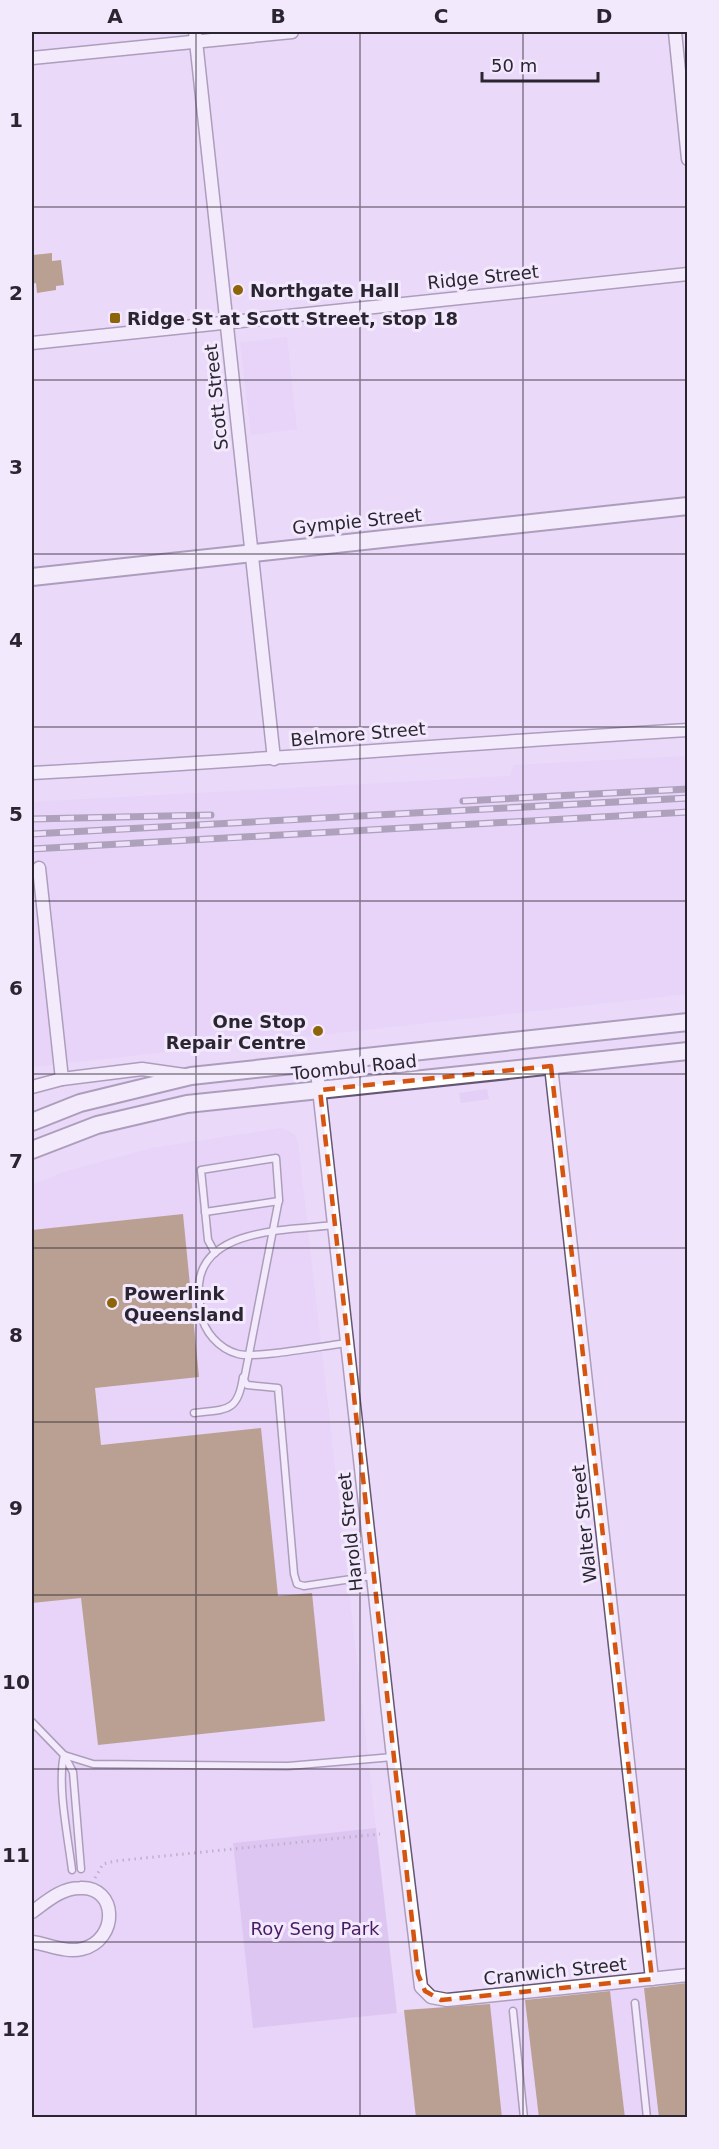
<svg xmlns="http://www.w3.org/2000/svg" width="719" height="2149" font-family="'DejaVu Sans',sans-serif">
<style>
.built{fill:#e4cff6}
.green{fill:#cfb2e9}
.building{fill:#815c15}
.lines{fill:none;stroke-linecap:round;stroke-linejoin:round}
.lane-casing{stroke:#655672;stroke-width:9}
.street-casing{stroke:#655672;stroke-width:15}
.secondary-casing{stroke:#655672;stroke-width:20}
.path{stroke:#8b8096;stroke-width:3;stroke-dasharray:1.5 4.5;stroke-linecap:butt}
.lane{stroke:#fff;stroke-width:6}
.street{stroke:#fff;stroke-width:12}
.secondary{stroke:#fff;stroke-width:16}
.rail-casing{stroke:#675e70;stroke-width:7}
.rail{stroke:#f3e9fd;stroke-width:4.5;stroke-dasharray:14;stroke-linecap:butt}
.marked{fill:none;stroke:#d55410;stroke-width:4.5;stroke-dasharray:12 8;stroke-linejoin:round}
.grid{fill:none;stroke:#2b2531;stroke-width:1.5;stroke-opacity:0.55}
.poi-dot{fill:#8e6409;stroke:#f3e9fd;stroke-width:2}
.labels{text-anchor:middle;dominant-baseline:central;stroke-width:6;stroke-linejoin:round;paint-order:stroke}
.street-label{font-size:18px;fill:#2b2531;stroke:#f3e9fd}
.poi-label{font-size:18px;font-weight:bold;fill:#2b2531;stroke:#f3e9fd;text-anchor:start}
.park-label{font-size:18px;fill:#481c65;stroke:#f3e9fd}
.neatline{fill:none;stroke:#2b2531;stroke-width:2}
.grid-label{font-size:20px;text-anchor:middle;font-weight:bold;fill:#2b2531}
</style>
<rect width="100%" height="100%" fill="#ead9f9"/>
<g class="built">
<path d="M287,337L297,429L251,435L240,343Z"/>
<path d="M687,756V994L32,1067V802L510,776L514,765Z"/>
<path d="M487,1089L489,1099L461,1103L459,1093Z"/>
<path d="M282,1128L295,1135L298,1142L376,1828L233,1843L253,2028L687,1982V2117L32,2118V1185L64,1172L152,1148Z"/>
</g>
<path class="green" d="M376,1828L397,2013L253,2028L233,1843Z"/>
<g class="building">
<path d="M52,253V261L61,260L64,285L56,286V290L37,293L36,283L32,284L33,255Z"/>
<path d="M183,1214L199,1377L95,1388L101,1445L261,1428L278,1596L312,1593L325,1721L98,1745L81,1598L32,1603V1230Z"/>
<path d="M687,1983V2118H659L644,1988Z"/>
<path d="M610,1991L625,2118H539L525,2000Z"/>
<path d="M490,2004L502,2118H416L404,2010Z"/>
</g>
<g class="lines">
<defs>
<g id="lane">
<path d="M205,1212L279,1201"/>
<path d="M335,1225C293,1230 204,1227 199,1284C198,1293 200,1303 201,1312C203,1331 219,1349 238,1354C255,1359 327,1345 348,1343"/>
<path d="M215,1253L208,1240L201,1170L276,1158L279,1199L244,1380L247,1385L278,1388L294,1574L297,1584L304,1586L372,1576"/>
<path d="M194,1413C226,1409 238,1413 243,1377"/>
<path d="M32,1722L64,1755L73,1772L81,1869"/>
<path d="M64,1755L93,1764L288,1766L393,1757"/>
<path d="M64,1755C57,1786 68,1837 72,1870"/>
<path d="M635,2003L647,2118"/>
<path d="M513,2011L524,2118"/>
</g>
<g id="street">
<path d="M195,32L274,759"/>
<path d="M675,32L688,159"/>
<path d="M32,58L292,32"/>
<path d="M32,343L688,274"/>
<path d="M32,773C250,761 469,743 688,730"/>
<path d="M39,868L62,1079"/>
<path d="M316,1062L393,1757L421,1987L431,1997L447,2000L688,1975"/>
<path d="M551,1066L652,1979"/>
<path d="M32,1087L62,1079L142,1069L184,1075"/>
<path d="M32,1912C46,1902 61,1888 80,1888C118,1886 119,1940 82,1949C65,1953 48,1944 32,1942"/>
</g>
<g id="secondary">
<path d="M32,577L688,506"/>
<path d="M32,1122L80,1103L191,1076L688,1022"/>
<path d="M32,1150L97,1125L187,1104L688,1051"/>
</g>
</defs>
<use href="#lane" class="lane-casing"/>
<use href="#street" class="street-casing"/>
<use href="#secondary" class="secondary-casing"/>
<path class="path" d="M95,1878L103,1864L115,1861L380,1834"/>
<use href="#lane" class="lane"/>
<use href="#street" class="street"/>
<use href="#secondary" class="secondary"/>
<defs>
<g id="rail">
<path d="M463,801L688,789"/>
<path d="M32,819L211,815"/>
<path d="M32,834L688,798"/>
<path d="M32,849L688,812"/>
</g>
</defs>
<use href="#rail" class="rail-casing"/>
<use href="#rail" class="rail"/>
</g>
<path d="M0 0H719V2149H0ZM551,1066L652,1979L441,2000L425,1991L418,1974L320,1090Z" fill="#ead9f9" fill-opacity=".55" fill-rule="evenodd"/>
<path class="marked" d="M551,1066L652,1979L441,2000L425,1991L418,1974L320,1090Z"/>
<path class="grid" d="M196,32V2118M360,32V2118M523,32V2118M32,207H688M32,380H688M32,554H688M32,727H688M32,901H688M32,1074H688M32,1248H688M32,1422H688M32,1595H688M32,1769H688M32,1942H688"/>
<g class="poi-dot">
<circle cx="238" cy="290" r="6"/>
<rect x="109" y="312" width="12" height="12" rx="3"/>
<circle cx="318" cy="1031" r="6"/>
<circle cx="112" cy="1303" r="6"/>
</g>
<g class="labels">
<g class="street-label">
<text transform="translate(483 277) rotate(-6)">Ridge Street</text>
<text transform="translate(216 397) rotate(-96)">Scott Street</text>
<text transform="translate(357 521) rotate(-6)">Gympie Street</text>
<text transform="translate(358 734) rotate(-5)">Belmore Street</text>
<text transform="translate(354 1067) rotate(-6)">Toombul Road</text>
<text transform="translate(584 1524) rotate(-96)">Walter Street</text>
<text transform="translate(350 1532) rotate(-96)">Harold Street</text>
<text transform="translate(555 1971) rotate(-6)">Cranwich Street</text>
</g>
<g class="poi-label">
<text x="250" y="290">Northgate Hall</text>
<text x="127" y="318">Ridge St at Scott Street, stop 18</text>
<text x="306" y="1021" text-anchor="end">One Stop<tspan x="306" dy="21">Repair Centre</tspan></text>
<text x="124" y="1293">Powerlink<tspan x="124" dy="21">Queensland</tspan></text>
</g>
<g class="park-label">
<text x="315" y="1928">Roy Seng Park</text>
</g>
</g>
<rect width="719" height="2149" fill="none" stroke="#f3e9fd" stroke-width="66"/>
<path d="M482 72v9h116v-9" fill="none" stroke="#2b2531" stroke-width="3"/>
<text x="491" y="72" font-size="18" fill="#2b2531" stroke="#f3e9fd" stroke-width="4.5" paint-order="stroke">50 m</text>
<rect x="33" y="33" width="653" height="2083" class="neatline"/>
<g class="grid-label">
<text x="115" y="23">A</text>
<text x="278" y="23">B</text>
<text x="441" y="23">C</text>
<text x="604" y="23">D</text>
<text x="16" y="127">1</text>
<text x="16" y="300">2</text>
<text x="16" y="474">3</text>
<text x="16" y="647">4</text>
<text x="16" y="821">5</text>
<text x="16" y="995">6</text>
<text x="16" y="1168">7</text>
<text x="16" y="1342">8</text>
<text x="16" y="1515">9</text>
<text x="16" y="1689">10</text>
<text x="16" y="1862">11</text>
<text x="16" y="2036">12</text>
</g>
</svg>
